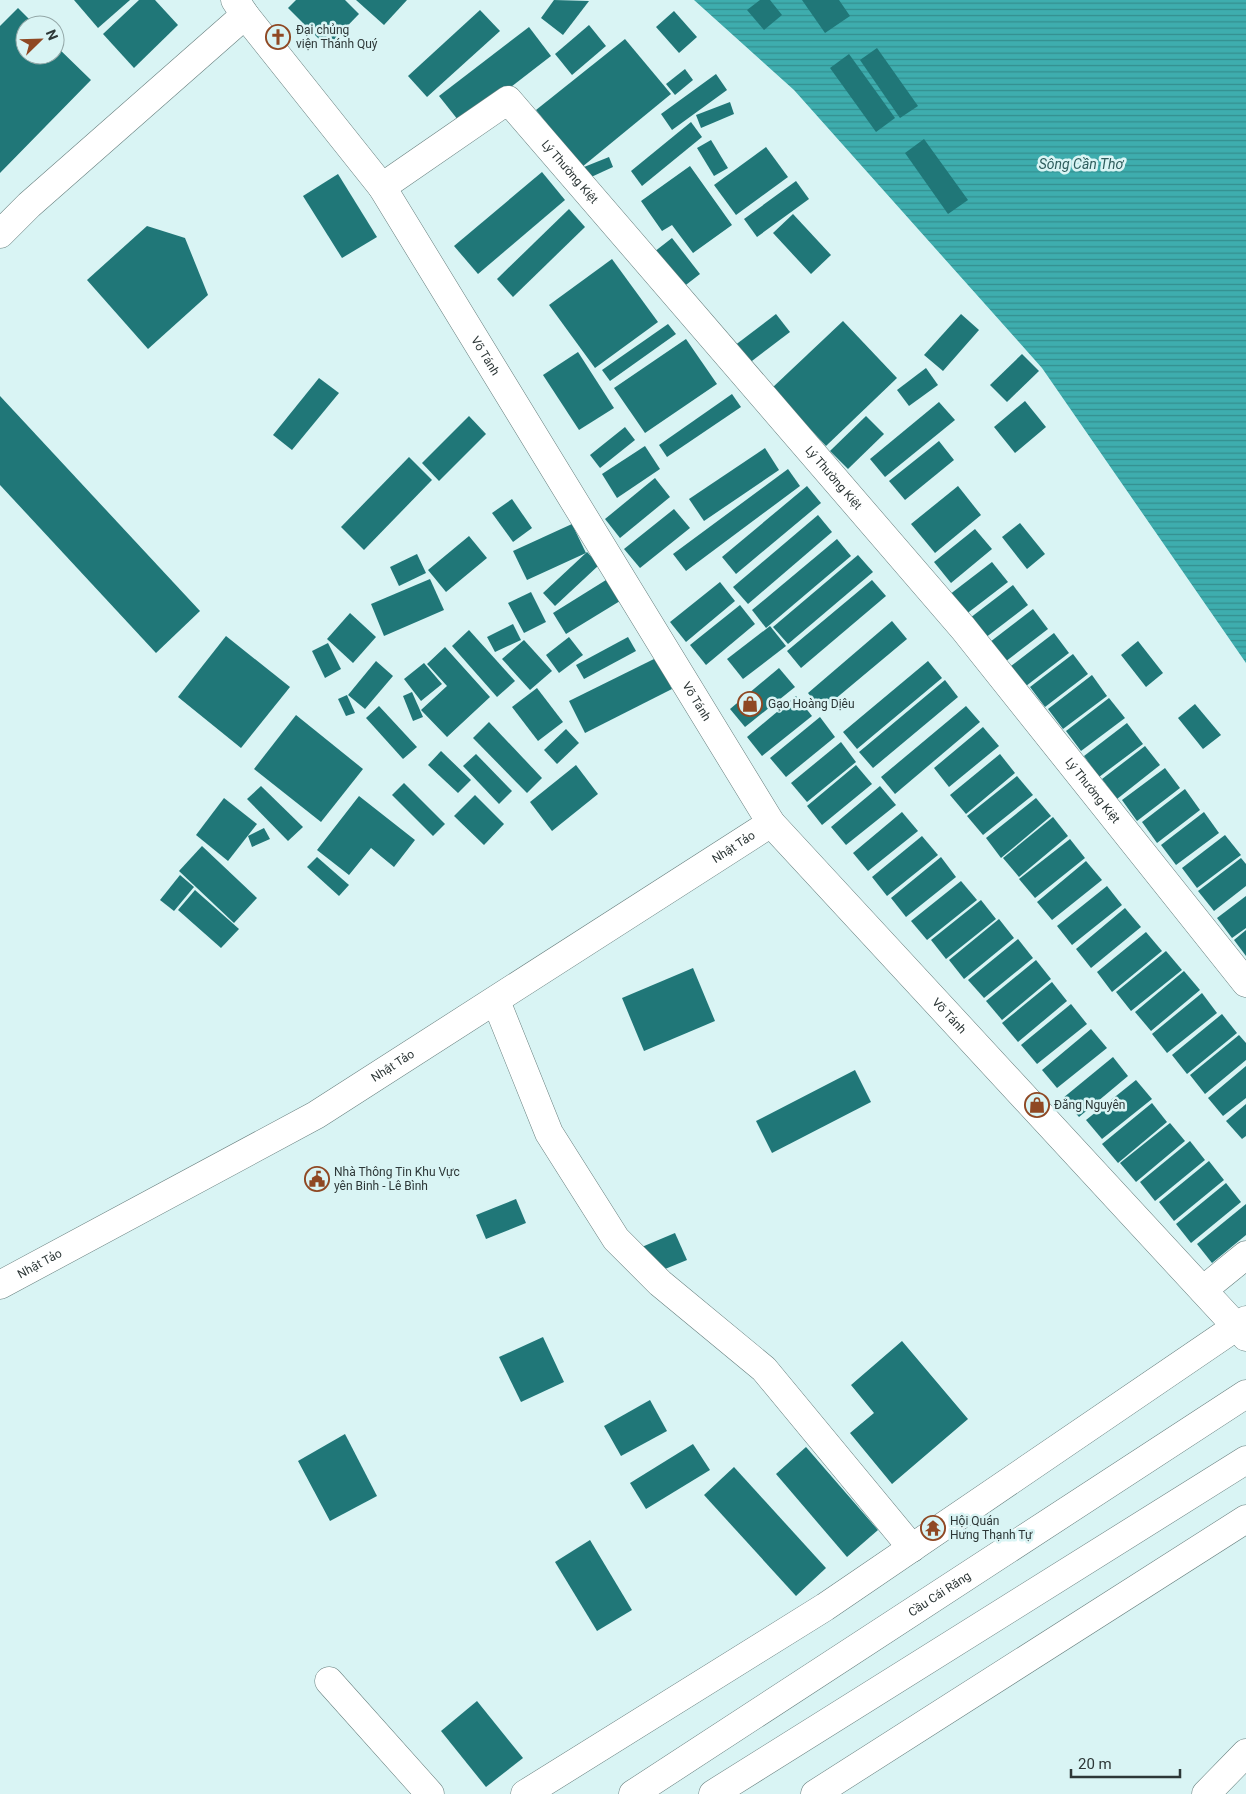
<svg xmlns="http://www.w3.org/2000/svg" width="1246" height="1794" font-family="Roboto,sans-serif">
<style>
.water{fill:url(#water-rules)}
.building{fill:#207778}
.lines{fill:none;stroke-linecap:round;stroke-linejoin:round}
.minor-casing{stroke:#677f7e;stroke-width:29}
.highway-casing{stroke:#677f7e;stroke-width:29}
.minor{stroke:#fff;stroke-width:28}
.highway{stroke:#fff;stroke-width:28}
.labels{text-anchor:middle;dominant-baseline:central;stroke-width:5;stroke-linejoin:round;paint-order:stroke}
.poi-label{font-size:12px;fill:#2d3737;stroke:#d9f4f4;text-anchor:start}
.street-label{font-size:12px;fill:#2d3737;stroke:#d9f4f4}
.water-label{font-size:14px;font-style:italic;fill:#2e5d5d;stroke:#d9f4f4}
</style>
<defs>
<pattern id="water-rules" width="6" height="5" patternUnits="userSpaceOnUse" patternTransform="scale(1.25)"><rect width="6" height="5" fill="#3eadae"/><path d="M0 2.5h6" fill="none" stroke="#348e8e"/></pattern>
</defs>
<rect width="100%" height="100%" fill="#d9f4f4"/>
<path class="water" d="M694,0H1246V663L1042,368L794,90Z"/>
<g class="building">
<path d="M74,0H130L98,28Z"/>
<path d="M139,0H155L178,25L134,68L103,34Z"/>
<path d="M296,0H345L359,14L327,47L288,8Z"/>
<path d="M356,0H407L384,25Z"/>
<path d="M554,0L589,1L563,35L541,18Z"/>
<path d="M760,0H770L782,15L764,30L747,10Z"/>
<path d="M802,0H839L850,16L825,33Z"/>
<path d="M18,8L35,25H25V55H55V45L91,80L0,173V26Z"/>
<path d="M480,10L500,31L427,97L408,76Z"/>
<path d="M674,11L697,37L679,53L656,27Z"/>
<path d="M589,25L606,46L572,75L555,54Z"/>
<path d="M529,27L551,56L462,125L439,96Z"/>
<path d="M625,39L671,94L582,167L536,110Z"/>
<path d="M877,48L918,106L900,118L860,60Z"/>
<path d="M849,54L895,118L876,132L830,68Z"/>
<path d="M685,69L693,80L675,95L666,84Z"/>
<path d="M716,74L727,90L672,130L661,114Z"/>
<path d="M730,102L734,114L701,128L696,115Z"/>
<path d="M691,122L702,137L642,186L631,171Z"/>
<path d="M924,139L968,200L948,214L905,153Z"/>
<path d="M711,140L728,168L714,176L697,148Z"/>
<path d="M766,147L788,177L736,215L714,185Z"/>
<path d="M609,157L613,167L589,178L584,167Z"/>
<path d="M690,166L732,225L693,253L672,225L662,231L641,201Z"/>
<path d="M542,172L565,200L478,274L454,246Z"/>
<path d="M338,174L377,237L342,258L303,196Z"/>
<path d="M796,181L809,199L757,237L744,219Z"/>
<path d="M569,209L585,227L513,297L497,279Z"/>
<path d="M793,214L831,255L811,274L773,233Z"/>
<path d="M147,226L185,238L208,295L148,349L87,280Z"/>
<path d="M672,238L700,274L682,288L654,252Z"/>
<path d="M612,259L658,322L595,368L549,305Z"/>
<path d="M776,314L790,332L748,364L734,346Z"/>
<path d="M961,314L979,330L943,371L924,355Z"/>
<path d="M843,321L897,378L826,446L772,388Z"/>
<path d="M668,324L676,334L610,381L602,370Z"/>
<path d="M686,339L717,384L645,433L614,388Z"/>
<path d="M578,352L614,408L579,430L543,375Z"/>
<path d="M1022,354L1039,371L1007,402L990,385Z"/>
<path d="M926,368L938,385L909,406L897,390Z"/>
<path d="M319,378L339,393L292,450L273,435Z"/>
<path d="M732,394L741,407L667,457L659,445Z"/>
<path d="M0,396L200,611L156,653L0,485Z"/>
<path d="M1025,401L1046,427L1015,453L994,427Z"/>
<path d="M939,402L955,420L885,477L870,459Z"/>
<path d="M469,416L486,434L439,481L422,463Z"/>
<path d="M866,416L884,434L848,469L830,451Z"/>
<path d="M625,427L635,440L600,468L590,455Z"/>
<path d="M939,441L954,460L905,500L889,481Z"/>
<path d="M645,446L660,469L617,498L602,474Z"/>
<path d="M765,448L779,470L704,521L689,499Z"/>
<path d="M409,457L432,480L364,550L341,527Z"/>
<path d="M788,469L800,486L686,571L673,554Z"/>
<path d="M655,478L670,497L620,538L605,519Z"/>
<path d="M807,486L821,503L736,574L722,557Z"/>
<path d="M958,486L981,515L935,553L911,524Z"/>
<path d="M512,499L532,528L513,542L492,513Z"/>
<path d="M674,509L690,528L640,568L624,549Z"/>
<path d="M818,515L832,532L748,604L733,587Z"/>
<path d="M1020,523L1045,554L1027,569L1002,537Z"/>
<path d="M572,524L586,553L527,580L513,551Z"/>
<path d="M975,529L992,549L951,583L934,562Z"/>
<path d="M469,536L487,558L446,592L428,570Z"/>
<path d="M837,539L851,556L766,628L752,610Z"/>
<path d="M587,552L599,565L555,606L543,593Z"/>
<path d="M417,554L426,573L399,586L390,567Z"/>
<path d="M858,555L873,572L788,644L773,627Z"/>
<path d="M992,562L1008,582L965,615L949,595Z"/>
<path d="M430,579L444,610L384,636L371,604Z"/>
<path d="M606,580L620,601L566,634L553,613Z"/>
<path d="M872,580L886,596L801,668L787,651Z"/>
<path d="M720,582L735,601L686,642L670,622Z"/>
<path d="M1013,585L1028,605L985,638L970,618Z"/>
<path d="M531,592L546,622L524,633L508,603Z"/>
<path d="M740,605L755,624L706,665L690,645Z"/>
<path d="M1033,609L1048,629L1005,662L990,642Z"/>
<path d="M350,613L376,637L353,663L327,639Z"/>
<path d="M892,621L907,639L822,710L808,693Z"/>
<path d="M513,624L521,640L495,652L487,637Z"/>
<path d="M770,626L786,646L743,679L727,659Z"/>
<path d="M469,630L515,681L497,697L452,646Z"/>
<path d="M1054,633L1069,653L1026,686L1011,666Z"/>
<path d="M226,636L290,687L241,748L178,697Z"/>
<path d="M569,637L583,655L559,673L546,655Z"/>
<path d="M628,637L636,651L584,679L576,665Z"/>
<path d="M524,640L552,671L530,690L502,659Z"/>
<path d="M1138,641L1163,673L1146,687L1121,655Z"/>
<path d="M328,643L341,669L325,678L312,651Z"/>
<path d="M445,647L490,697L447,737L421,710L447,686L427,664Z"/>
<path d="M1073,654L1088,674L1045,707L1030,687Z"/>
<path d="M656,658L672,689L585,733L569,701Z"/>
<path d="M376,661L393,676L365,709L348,695Z"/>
<path d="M928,661L942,678L857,749L843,732Z"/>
<path d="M424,663L442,684L421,701L404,679Z"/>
<path d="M779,668L795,687L745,727L730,709Z"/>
<path d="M1092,675L1107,696L1063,729L1048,709Z"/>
<path d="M945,680L958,697L873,768L859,752Z"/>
<path d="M537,688L563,722L538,741L512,707Z"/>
<path d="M412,692L423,717L413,721L403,696Z"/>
<path d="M347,695L355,713L346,716L338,699Z"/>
<path d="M796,696L812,716L762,756L747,737Z"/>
<path d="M1109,698L1125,718L1081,751L1066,731Z"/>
<path d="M1195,704L1221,735L1203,749L1178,718Z"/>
<path d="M379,706L417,747L403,759L366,718Z"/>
<path d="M966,706L980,722L895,794L881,777Z"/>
<path d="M296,715L363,769L321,822L254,769Z"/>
<path d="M820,717L835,737L786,777L770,758Z"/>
<path d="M489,722L542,778L527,793L473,738Z"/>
<path d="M1127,723L1143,744L1099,777L1084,756Z"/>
<path d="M983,727L999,746L949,787L934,768Z"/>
<path d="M566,729L579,743L557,764L544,750Z"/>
<path d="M841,742L856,762L807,802L791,783Z"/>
<path d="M1145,746L1160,765L1117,799L1102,779Z"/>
<path d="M441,751L471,780L458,793L428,765Z"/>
<path d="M476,754L512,791L499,804L463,766Z"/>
<path d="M1000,754L1015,773L966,814L950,795Z"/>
<path d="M576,765L598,794L552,831L530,802Z"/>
<path d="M856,765L872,784L822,825L807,806Z"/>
<path d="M1165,768L1180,788L1137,821L1122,800Z"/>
<path d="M1017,776L1033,795L983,835L967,816Z"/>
<path d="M404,783L445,824L433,836L392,795Z"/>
<path d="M261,786L303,827L288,841L247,799Z"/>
<path d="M880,786L896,805L846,845L831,827Z"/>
<path d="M1185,789L1200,810L1157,843L1142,822Z"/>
<path d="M475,795L504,824L484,845L454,816Z"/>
<path d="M359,796L415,840L394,867L371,848L349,875L317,850Z"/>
<path d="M224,798L257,824L228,861L196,835Z"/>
<path d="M1036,798L1051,816L1001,858L986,838Z"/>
<path d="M902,812L918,831L868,871L853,853Z"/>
<path d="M1204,812L1219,833L1176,865L1161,845Z"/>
<path d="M1053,817L1068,836L1019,877L1003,858Z"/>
<path d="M264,828L270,839L252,847L248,836Z"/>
<path d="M1225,835L1241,855L1197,888L1182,868Z"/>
<path d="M922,836L938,855L887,896L872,877Z"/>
<path d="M1070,839L1085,858L1035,898L1019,879Z"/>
<path d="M202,846L257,898L234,923L179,871Z"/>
<path d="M317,857L349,885L339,896L307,867Z"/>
<path d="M941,857L956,877L906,917L891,898Z"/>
<path d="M1241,858L1246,864V886L1214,911L1198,891Z"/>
<path d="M1086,861L1102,880L1052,920L1037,902Z"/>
<path d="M180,875L194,887L174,911L160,900Z"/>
<path d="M961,881L977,900L927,940L911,921Z"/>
<path d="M1107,886L1122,905L1072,945L1057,926Z"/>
<path d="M195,890L239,929L221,948L178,910Z"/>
<path d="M1246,896V928L1232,938L1217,918Z"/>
<path d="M981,900L996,919L946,959L931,940Z"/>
<path d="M1125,908L1141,927L1091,968L1076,949Z"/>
<path d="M999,919L1014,938L964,979L949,960Z"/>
<path d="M1246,930V956L1234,940Z"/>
<path d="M1146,932L1162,951L1112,992L1097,972Z"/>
<path d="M1018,939L1033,958L984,998L968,980Z"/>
<path d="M1166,951L1182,970L1131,1011L1116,992Z"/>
<path d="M1036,960L1051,979L1002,1020L986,1001Z"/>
<path d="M693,968L715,1021L644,1051L622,998Z"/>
<path d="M1184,971L1200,990L1151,1031L1135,1012Z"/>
<path d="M1052,982L1067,1001L1018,1042L1002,1023Z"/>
<path d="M1202,993L1217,1013L1167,1053L1152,1034Z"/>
<path d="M1071,1004L1087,1024L1037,1064L1021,1045Z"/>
<path d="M1222,1014L1237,1033L1187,1074L1172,1055Z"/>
<path d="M1091,1029L1107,1048L1057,1088L1042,1070Z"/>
<path d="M1239,1035L1246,1043V1060L1205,1094L1190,1075Z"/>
<path d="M1113,1057L1128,1076L1079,1117L1063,1098Z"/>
<path d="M1246,1066V1098L1223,1116L1208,1098Z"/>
<path d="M855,1070L871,1102L772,1153L756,1121Z"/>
<path d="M1136,1080L1152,1099L1102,1139L1086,1120Z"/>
<path d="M1152,1103L1167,1122L1118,1163L1102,1144Z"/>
<path d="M1246,1104V1136L1242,1139L1226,1121Z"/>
<path d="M1170,1123L1185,1141L1136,1182L1120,1163Z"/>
<path d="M1190,1141L1205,1160L1155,1201L1140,1182Z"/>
<path d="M1209,1161L1224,1180L1174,1221L1159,1202Z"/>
<path d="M1226,1183L1241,1202L1191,1243L1176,1224Z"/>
<path d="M516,1199L526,1223L486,1239L476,1215Z"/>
<path d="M1246,1204V1235L1212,1263L1197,1244Z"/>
<path d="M675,1233L687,1260L648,1276L637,1249Z"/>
<path d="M543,1337L564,1382L521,1402L499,1357Z"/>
<path d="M902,1341L968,1419L892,1484L850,1433L874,1413L851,1385Z"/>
<path d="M650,1400L667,1431L621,1456L604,1426Z"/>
<path d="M345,1434L377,1496L330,1521L298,1461Z"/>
<path d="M693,1444L710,1470L646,1509L630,1483Z"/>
<path d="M806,1447L878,1530L847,1557L776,1474Z"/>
<path d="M734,1467L826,1568L796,1596L704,1495Z"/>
<path d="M590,1540L632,1610L597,1631L555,1562Z"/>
<path d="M477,1701L523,1758L486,1787L441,1731Z"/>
</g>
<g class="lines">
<defs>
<g id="minor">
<path id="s1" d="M235,0L245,15L382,187L771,823L1246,1337"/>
<path id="s2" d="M382,187L508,100L963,628L1246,983"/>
<path d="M0,234L29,205L245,15"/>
<path d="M496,1001L549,1133L616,1239L660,1283L764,1369L912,1548"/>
<path id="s3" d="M0,1285L316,1115L771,823"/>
<path d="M1203,1290L1246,1255"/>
<path d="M329,1681L430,1794"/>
<path d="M525,1794L825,1607L1246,1320"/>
<path d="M815,1794L1246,1519"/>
<path d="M1206,1794L1246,1753"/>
</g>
<g id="highway">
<path id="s4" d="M633,1794L1246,1394"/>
<path d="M713,1794L1246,1460"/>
</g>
</defs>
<use href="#minor" class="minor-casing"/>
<use href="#highway" class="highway-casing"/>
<use href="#minor" class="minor"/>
<use href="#highway" class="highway"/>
</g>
<defs>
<symbol id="church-ring" viewBox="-11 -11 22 22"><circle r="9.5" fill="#d9f4f4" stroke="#8f4823" stroke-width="1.5"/><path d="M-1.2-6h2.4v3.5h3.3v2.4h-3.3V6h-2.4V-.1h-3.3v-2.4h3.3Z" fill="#8f4823"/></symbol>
<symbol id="shop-ring" viewBox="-11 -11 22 22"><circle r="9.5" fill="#d9f4f4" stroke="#8f4823" stroke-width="1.5"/><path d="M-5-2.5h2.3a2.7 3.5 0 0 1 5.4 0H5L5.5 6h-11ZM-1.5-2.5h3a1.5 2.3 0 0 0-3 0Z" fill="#8f4823"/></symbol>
<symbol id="civic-ring" viewBox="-11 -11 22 22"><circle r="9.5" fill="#d9f4f4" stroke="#8f4823" stroke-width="1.5"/><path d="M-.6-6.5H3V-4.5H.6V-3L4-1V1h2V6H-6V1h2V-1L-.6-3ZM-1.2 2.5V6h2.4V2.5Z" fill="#8f4823"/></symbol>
<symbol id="temple-ring" viewBox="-11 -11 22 22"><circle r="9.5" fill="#d9f4f4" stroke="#8f4823" stroke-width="1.5"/><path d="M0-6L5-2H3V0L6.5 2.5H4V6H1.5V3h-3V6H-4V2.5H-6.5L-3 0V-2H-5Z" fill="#8f4823"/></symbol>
</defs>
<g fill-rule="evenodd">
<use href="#church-ring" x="264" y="23" width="28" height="28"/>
<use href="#shop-ring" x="736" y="690" width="28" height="28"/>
<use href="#shop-ring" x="1023" y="1091" width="28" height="28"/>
<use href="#civic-ring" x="303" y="1165" width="28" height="28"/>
<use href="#temple-ring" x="919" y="1514" width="28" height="28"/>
</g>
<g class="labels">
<g class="poi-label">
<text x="296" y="30">Đại chủng<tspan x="296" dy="14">viện Thánh Quý</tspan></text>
<text x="768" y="704">Gạo Hoàng Dịêu</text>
<text x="1054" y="1105">Đăng Nguyên</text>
<text x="334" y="1172">Nhà Thông Tin Khu Vực<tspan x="334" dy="14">yên Binh - Lê Bình</tspan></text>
<text x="950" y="1521">Hội Quán<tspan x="950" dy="14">Hưng Thạnh Tự</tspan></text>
</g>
<g class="street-label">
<text stroke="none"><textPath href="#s2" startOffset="248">Lý Thường Kiệt</textPath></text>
<text stroke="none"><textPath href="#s1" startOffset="436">Võ Tánh</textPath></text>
<text stroke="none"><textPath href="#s2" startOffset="652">Lý Thường Kiệt</textPath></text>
<text stroke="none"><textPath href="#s1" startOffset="841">Võ Tánh</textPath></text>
<text stroke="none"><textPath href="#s2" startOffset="1058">Lý Thường Kiệt</textPath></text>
<text stroke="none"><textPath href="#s3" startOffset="855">Nhật Tảo</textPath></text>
<text stroke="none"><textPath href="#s1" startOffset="1246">Võ Tánh</textPath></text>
<text stroke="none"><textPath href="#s3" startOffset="450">Nhật Tảo</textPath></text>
<text stroke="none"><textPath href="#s3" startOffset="45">Nhật Tảo</textPath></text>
<text stroke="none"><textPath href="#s4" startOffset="366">Cầu Cái Răng</textPath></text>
</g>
<g class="water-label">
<text x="1081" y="164">Sông Cần Thơ</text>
</g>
</g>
<g transform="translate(40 40) rotate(67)"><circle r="24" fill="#d9f4f4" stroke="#94a8a8"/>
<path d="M0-4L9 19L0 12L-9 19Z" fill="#8f4823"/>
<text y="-8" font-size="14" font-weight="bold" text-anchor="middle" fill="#2d3737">N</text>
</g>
<path d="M1071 1769v8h109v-8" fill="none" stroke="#2d3737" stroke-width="2.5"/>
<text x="1078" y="1769" font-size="15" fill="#2d3737" stroke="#d9f4f4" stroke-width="4" paint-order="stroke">20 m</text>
</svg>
